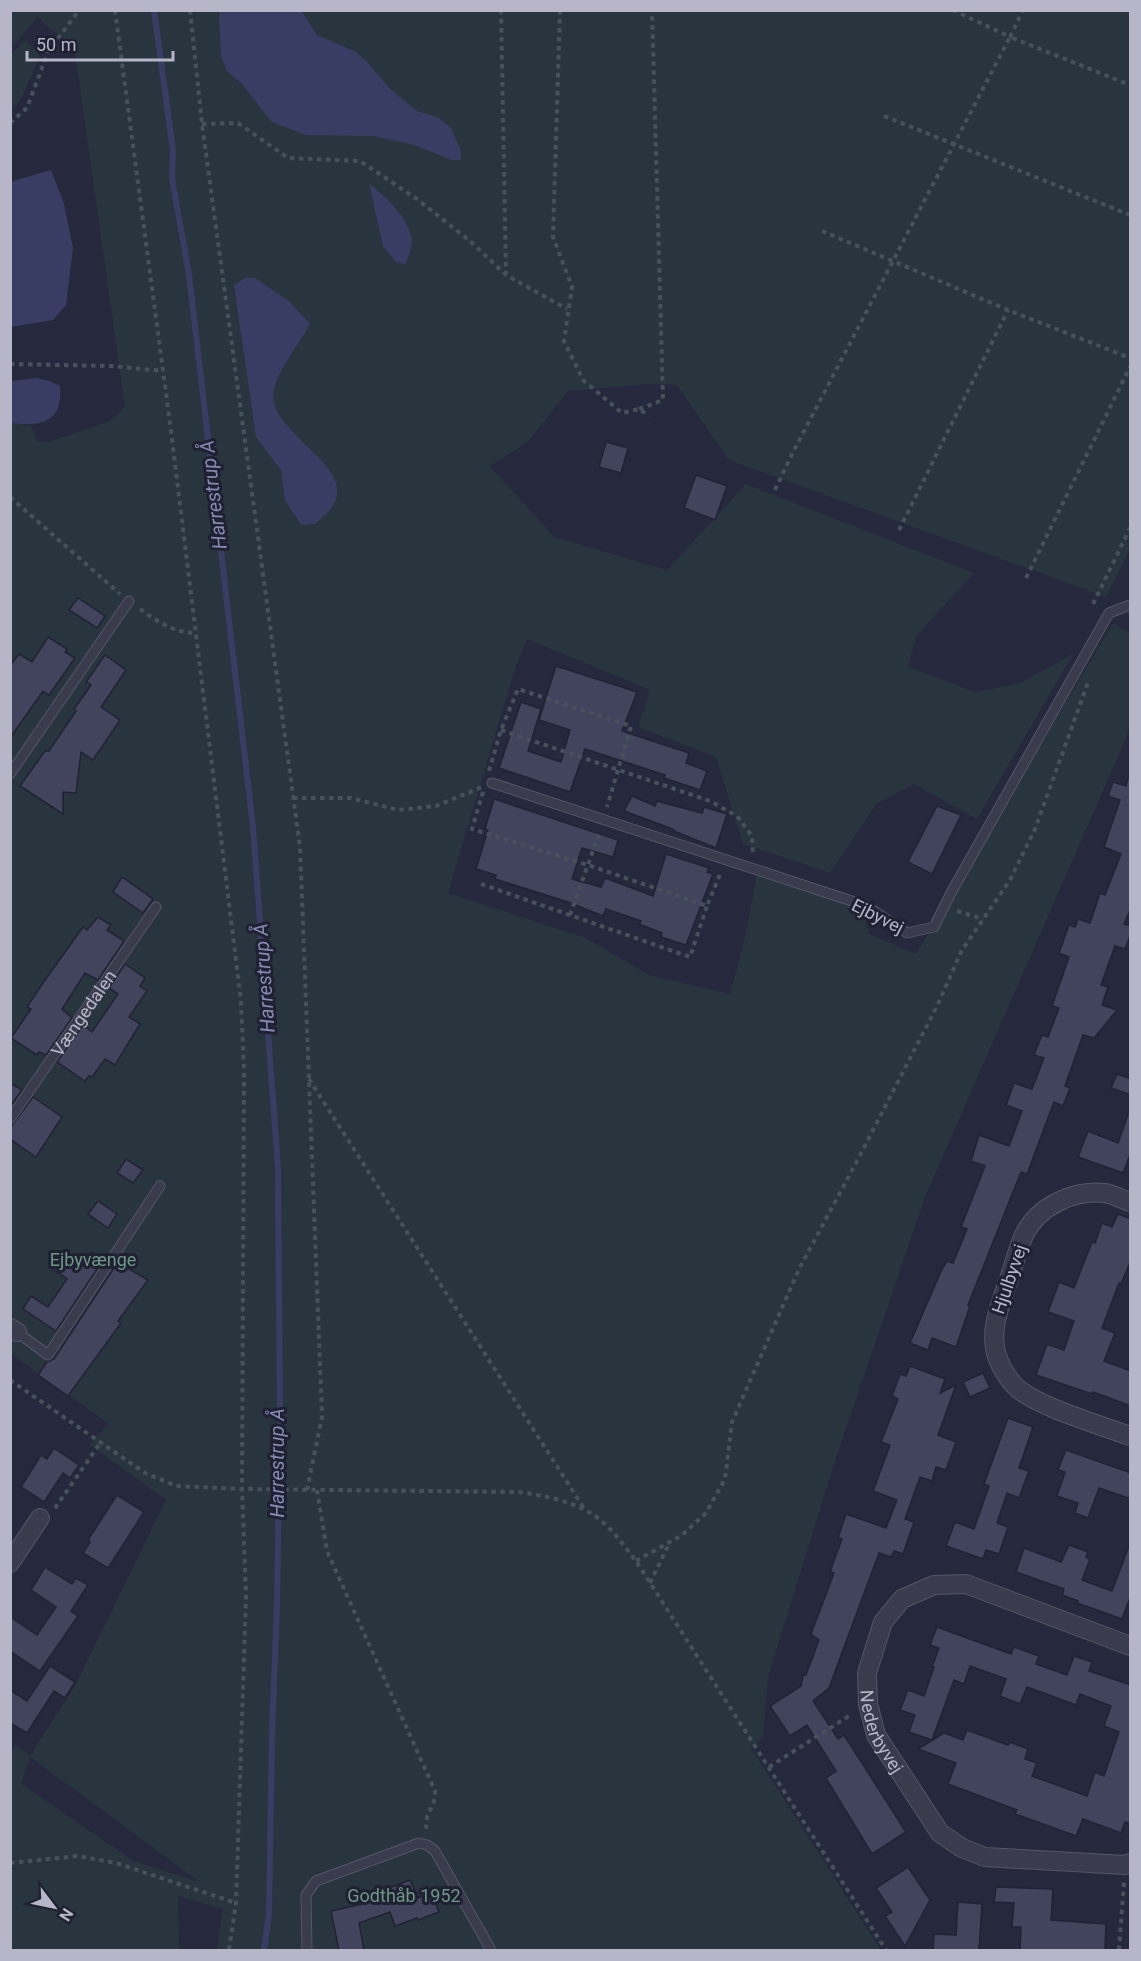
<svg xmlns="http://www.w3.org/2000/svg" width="1141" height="1961" font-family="Roboto,sans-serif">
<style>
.green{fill:#28343e;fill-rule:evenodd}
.water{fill:#3a3d63}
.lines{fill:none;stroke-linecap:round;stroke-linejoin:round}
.stream{stroke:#3a3d63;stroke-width:6}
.building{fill:#42445d;stroke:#212234;stroke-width:1.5}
.lane-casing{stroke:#555668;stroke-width:11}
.street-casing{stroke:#555668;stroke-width:20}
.path{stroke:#46515b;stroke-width:4;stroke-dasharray:4.5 4.5;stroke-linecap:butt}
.lane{stroke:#3a3b4d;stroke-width:9}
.street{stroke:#3a3b4d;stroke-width:18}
.labels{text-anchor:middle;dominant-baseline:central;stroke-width:6;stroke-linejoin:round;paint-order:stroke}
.street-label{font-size:18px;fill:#b6b6c8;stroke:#1f2032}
.park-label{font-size:18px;fill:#6e9786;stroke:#1f2032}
.water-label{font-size:20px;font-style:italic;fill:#868ab2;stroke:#1f2032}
</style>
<rect width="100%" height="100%" fill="#26283d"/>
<g class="green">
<path d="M10,11H1130V550L1106,597L729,460L677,385L651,384L568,391L528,442L490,466L554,537L667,570L746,484L974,573L917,635L908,667L976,692L1020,683L1073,654L977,819L914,784L877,803L830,873L743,844L716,757L638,727L650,690L527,639L516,666L448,893L586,938L649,975L730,994L746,933L757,873L862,907L869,934L916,954L1113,623L1130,633V729L925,1197L837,1455L768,1677L763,1738L751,1748L881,1950H217L223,1909L178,1896L179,1950H11V1751L15,1744L30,1756L76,1684L166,1500L89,1444L109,1424L11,1354V423L31,426L37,441L49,442L110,421L125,407L74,46L44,24L38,16L11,49ZM30,1757L200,1882L134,1861L21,1784Z"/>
<path d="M26,40L40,56L21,99L11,112V54Z"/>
</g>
<g class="water">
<path d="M301,10L317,35L356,52L367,62L390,89L417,111L439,118L451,128L461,151V160H452L414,145L374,136L306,135L272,122L241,83L227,71L221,56L219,11Z"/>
<path d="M51,170L64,204L73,248L66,305L53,320L11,327V183L13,181Z"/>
<path d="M369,184C385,195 406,216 411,236C413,245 409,256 405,264L396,262L383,246Z"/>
<path d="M245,278H255L290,302L310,324C300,342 278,371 274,389C264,432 356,464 334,504C330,512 321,518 315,524L301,525L285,500L281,470L256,437L234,285Z"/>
<path d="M37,378L50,381L60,386C63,422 42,427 11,423V381Z"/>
</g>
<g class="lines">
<path class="stream" d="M154,10L173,150L172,178L189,275L253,827L278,1168L280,1417L277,1606L272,1733L269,1914L264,1950"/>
</g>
<g class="building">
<path d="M606,442L628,448L621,473L599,467Z"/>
<path d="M696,475L727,486L715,520L684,508Z"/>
<path d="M78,598L105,616L97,628L69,610Z"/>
<path d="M48,637L67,649L65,652L75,658L49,695L43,691L10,738V666L19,654L32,662Z"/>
<path d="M105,655L126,670L101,707L120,720L93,760L81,752L76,793L63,792V814L20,786L45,751H49L76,711L74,709L91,685L86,682Z"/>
<path d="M556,666L637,692L622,731L689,753L686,763L707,771L700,790L664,778L665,775L585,749L570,792L499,768L521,702L541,709L528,751L561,762L570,730L539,720Z"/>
<path d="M1128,778L1131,779V908L1124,924L1131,926V933L1125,949L1115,946L1101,985L1108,987L1102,1005L1117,1010L1094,1038L1083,1035L1065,1086L1070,1088L1063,1106L1054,1102L1027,1174L1021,1172L968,1305L970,1306L956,1347L932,1338L928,1350L910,1343L942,1269L947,1261L953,1263L967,1229L961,1227L985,1166L971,1161L979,1135L1009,1146L1022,1111L1006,1105L1014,1083L1032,1089L1044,1058L1034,1055L1042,1035L1048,1037L1059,1008L1052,1006L1069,957L1059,953L1069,925L1075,927L1078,919L1090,923L1100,893L1105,895L1121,854L1104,847L1120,800L1108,796L1113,782L1126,786Z"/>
<path d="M632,796L655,806L657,801L702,813L704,807L727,814L716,848L674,831V830L670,828L624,811Z"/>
<path d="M494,799L618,840L613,857L582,848L572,879L601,887L605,878L653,896L666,854L709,868L707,872L713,874L686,945L661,937L662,933L639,924L641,921L606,909L603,916L568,902L495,879L496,875L476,869L488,830L485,829Z"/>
<path d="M937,806L961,815L932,874L908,862Z"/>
<path d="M122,877L153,899L143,913L113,892Z"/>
<path d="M98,917L111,925L107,930L124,941L98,980L85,973L62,1009L72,1018L46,1055L39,1052L37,1055L11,1038L31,1009L27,1007L45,980L83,927L87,930Z"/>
<path d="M125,964L145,978L140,986L147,991L129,1017L140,1024L115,1065L105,1059L92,1077L89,1076L85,1081L57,1062L83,1025L92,1032L118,994L109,988Z"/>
<path d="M1117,1074L1131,1079V1095L1111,1088Z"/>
<path d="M10,1083L22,1090L11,1105L10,1104Z"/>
<path d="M33,1097L62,1117L36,1157L10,1139V1128Z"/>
<path d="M1128,1114H1131V1152L1123,1173L1078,1157L1088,1131L1118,1143Z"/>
<path d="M126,1159L143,1170L133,1183L117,1173Z"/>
<path d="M98,1201L117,1214L108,1228L88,1214Z"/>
<path d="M1118,1214L1131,1219V1260L1121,1284L1119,1283L1102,1328L1115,1333L1104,1361L1131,1371V1406L1093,1392L1092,1394L1036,1375L1047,1344L1064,1350L1074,1321L1048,1312L1059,1282L1074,1288L1092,1242L1095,1243L1102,1223L1112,1227Z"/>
<path d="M92,1252L103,1260L56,1331L23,1309L31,1296L48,1307L67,1279L53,1269L63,1255L81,1268Z"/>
<path d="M122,1256L133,1263L129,1269L148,1280L118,1321L121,1323L68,1396L38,1375L47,1362L54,1359Z"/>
<path d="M910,1366L945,1379L940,1393L956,1385L938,1435L956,1442L946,1470L936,1467L932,1481L920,1477L905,1519L914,1522L903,1554L894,1551L891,1557L879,1553L829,1688L813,1701L838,1739L844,1735L906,1832L872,1854L826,1778L836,1771L807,1725L790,1736L770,1706L801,1686L803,1675H806L819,1640L811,1634L834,1573L830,1572L842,1539L838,1538L846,1514L886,1528L897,1500L873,1491L890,1445L881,1442L898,1399L892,1396L900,1374L906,1376Z"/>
<path d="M983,1373L990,1388L970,1397L963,1382Z"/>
<path d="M1008,1418L1033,1427L1019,1468L1029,1471L1019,1498L1007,1493L997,1523L1008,1527L999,1554L986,1550L983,1559L946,1546L955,1522L974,1529L989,1486L984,1484Z"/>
<path d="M54,1448L79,1465L70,1478L63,1473L44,1502L21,1487L41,1455L47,1459Z"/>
<path d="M1066,1450L1131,1473V1499L1099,1488L1088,1518L1075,1513L1078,1503L1057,1496L1065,1472L1058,1470Z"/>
<path d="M117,1495L144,1512L108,1568L83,1553L90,1542L88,1540Z"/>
<path d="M1069,1545L1088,1552L1086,1557L1090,1559L1082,1580L1112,1591L1129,1546H1131V1595L1122,1619L1077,1603L1078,1601L1062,1595L1064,1589L1016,1572L1024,1548L1061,1562Z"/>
<path d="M45,1567L72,1584L76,1578L88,1585L71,1611L78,1616L40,1671L10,1651V1617L37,1635L56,1607L31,1590Z"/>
<path d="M937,1627L1011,1654L1014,1647L1039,1656L1036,1664L1067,1675L1074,1656L1092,1662L1089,1671L1131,1685V1824L1125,1822L1121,1833L1083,1819L1076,1836L1015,1814L1017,1810L948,1784L956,1763L918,1749L944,1733L963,1740L967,1730L1008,1745L1010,1742L1028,1749L1025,1759L1037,1763L1032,1776L1087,1796L1095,1772L1104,1776L1119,1732L1104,1726L1111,1706L1080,1694L1076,1705L1027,1687L1020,1704L1000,1696L1006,1679L970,1666L964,1684L954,1680L932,1740L909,1732L915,1715L900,1710L908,1690L924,1696L934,1667H932L939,1648L930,1645Z"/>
<path d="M50,1666L75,1682L65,1698L54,1691L27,1733L10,1723V1690L27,1701Z"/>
<path d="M908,1867L930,1900L905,1946L885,1916L892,1912L876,1888Z"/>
<path d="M410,1880L418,1898L431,1893L439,1912L418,1920L417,1918L395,1926L390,1912L359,1923L364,1950H339L331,1911L376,1901L373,1894Z"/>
<path d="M996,1887L1053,1889L1051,1920L1106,1924L1105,1950H1020L1021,1927H1012L1014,1903L994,1902Z"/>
<path d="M958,1902L982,1904L979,1950H933L934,1934L956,1935Z"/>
</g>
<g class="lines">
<defs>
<g id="lane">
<path d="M10,774L129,601"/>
<path d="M492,783L867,906L907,933L934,927L952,891L1109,613L1130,605"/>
<path id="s1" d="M10,1119L156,907"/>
<path d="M17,1332L48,1355L160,1186"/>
<path d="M307,1950L306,1895L316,1881L419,1843L427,1845L435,1851L491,1950"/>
</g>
<g id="street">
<path d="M1130,1202C1123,1200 1113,1194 1105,1193C1073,1190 1038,1206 1024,1235C1018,1249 1014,1264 1009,1279C995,1319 982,1349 1014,1385C1033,1406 1101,1425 1130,1436"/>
<path d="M10,1328L17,1332"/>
<path d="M10,1563L40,1518"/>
<path id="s2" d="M1130,1646L966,1584L934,1585L902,1599L883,1622L867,1673L868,1704L876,1735L940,1833L962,1848L985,1857L1125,1865L1130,1863"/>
</g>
</defs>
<use href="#lane" class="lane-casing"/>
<use href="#street" class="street-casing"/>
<g class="path">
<path d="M115,10L171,431L241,1001L244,1070L242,1489L246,1596L236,1903L229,1950"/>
<path d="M190,10L202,124L300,847L322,1417L307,1490"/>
<path d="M501,10L506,274"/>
<path d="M560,10L553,237L572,287L564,341L583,380L622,413L639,409L649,416"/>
<path d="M953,10L1010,37L1023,10"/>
<path d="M884,116L1130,215"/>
<path d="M10,123L27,108L48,52L79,10"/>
<path d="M202,124L238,123L288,158L360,161L417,199L470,241L506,275L567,309"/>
<path d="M822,231L1008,310L1130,358"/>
<path d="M10,364L111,366L163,371"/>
<path d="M639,409L663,400L652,10"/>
<path d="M775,490L790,458L1010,37L1130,85"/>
<path d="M10,497L120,594"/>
<path d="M899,530L1008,310"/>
<path d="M1026,578L1130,367"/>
<path d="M1093,604L1130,528"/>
<path d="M140,609C158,622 174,633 196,633"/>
<path d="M501,730L710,801L737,816L752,836L753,856"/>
<path d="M489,771L501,730L518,689L631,726L607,807"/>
<path d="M483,792L472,829L588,865L707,906L721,872"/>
<path d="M293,798H351L398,810L436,806L482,787"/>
<path d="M481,884L690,957L707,906"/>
<path d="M957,911L983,919"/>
<path d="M570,915L600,831"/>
<path d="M309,1079L585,1510"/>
<path d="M10,1380L145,1473L176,1486L242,1489L519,1492C550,1497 582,1502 606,1525C617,1535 626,1549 636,1561L886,1950"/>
<path d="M317,1490L327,1551L435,1791C436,1809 423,1811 427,1832"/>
<path d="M55,1508L101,1442"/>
<path d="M636,1561L682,1535L706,1513L725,1479L732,1422L799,1269L857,1161L937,1006L962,950L1010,880L1035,829L1089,680"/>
<path d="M650,1583L669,1544"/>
<path d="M769,1767L852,1714"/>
<path d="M10,1863L78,1856L116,1863L236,1903"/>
<path d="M1119,1950L1124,1882"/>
</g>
<use href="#lane" class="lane"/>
<use href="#street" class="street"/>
</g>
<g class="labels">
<g class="street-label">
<text transform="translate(878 916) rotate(27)">Ejbyvej</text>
<text stroke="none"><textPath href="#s1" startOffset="129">Vængedalen</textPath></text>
<text transform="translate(1009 1279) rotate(-71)">Hjulbyvej</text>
<text stroke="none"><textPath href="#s2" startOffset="387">Nederbyvej</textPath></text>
</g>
<g class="park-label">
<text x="93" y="1259">Ejbyvænge</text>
<text x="404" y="1895">Godthåb 1952</text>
</g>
<g class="water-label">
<text transform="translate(213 495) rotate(-97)">Harrestrup Å</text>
<text transform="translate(264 978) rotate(-94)">Harrestrup Å</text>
<text transform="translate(277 1463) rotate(-90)">Harrestrup Å</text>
</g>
</g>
<rect width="1141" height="1961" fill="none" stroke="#b6b6c8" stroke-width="24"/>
<g transform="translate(54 1907) rotate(122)" stroke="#1f2032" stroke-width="4.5" paint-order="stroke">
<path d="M0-4.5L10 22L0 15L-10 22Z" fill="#b6b6c8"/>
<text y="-9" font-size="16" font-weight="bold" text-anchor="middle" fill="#b6b6c8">N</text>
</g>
<path d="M27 51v9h146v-9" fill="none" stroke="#b6b6c8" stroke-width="3"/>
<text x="36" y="51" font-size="18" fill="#b6b6c8" stroke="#1f2032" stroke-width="4.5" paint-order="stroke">50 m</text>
</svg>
